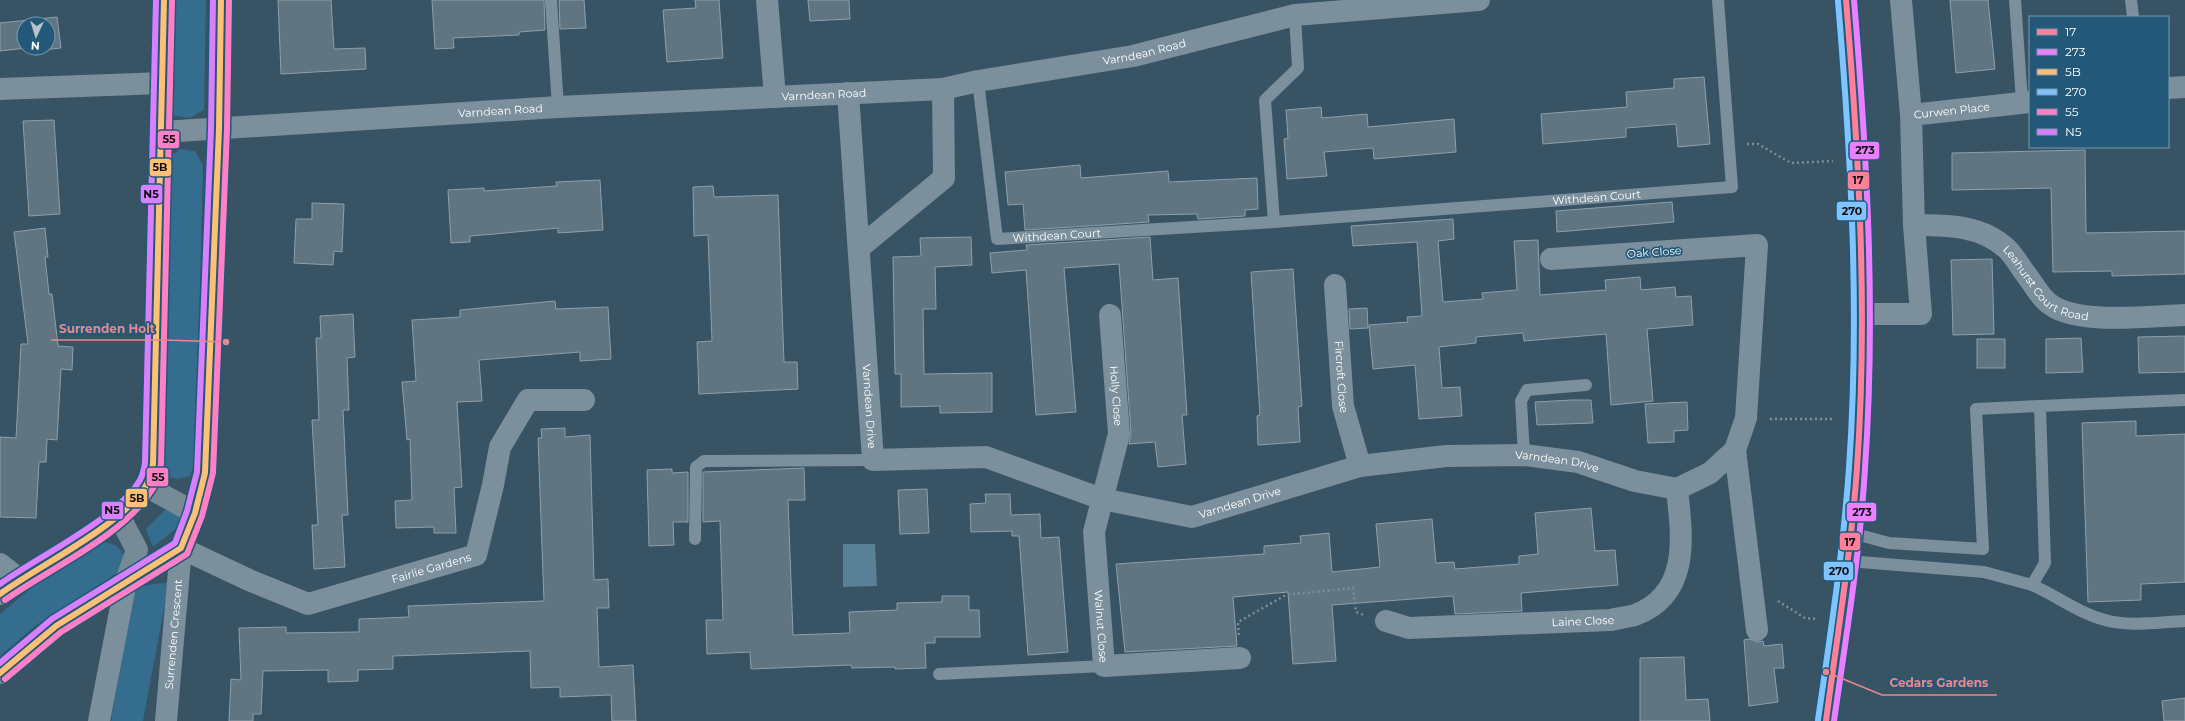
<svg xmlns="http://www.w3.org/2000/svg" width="2185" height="721" font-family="Montserrat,sans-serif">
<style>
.green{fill:#346d8e}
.water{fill:#5a8097}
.building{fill:#5f7581;stroke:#8ea0ab}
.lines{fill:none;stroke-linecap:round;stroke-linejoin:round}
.path{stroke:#7b8f9c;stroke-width:2.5;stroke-dasharray:2 3;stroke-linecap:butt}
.lane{stroke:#7b8f9c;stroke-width:12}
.street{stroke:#7b8f9c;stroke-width:22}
.secondary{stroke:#778b97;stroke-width:22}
.highway{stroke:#7d909c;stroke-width:22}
.bus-1-casing{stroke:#235878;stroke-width:9}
.bus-2-casing{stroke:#235878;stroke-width:9}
.bus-3-casing{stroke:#235878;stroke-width:9}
.bus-4-casing{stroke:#235878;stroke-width:9}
.bus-5-casing{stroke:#235878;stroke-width:9}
.bus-6-casing{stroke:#235878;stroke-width:9}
.bus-1{stroke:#ff8098;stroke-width:6}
.bus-2{stroke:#ea80ff;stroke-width:6}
.bus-3{stroke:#febf76;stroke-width:6}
.bus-4{stroke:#80c4ff;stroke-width:6}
.bus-5{stroke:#ff80c5;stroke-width:6}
.bus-6{stroke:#d880ff;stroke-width:6}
.labels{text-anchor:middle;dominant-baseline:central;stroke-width:3.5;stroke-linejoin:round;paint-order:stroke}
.street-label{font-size:11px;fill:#fff;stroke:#235878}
.leader{fill:none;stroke:#e88989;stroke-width:1.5}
.callout-dot{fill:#e88989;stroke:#235878;stroke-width:1.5}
.callout-label{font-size:12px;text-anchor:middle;font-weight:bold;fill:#e88989;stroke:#235878;stroke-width:3.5;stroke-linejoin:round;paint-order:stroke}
.line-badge{stroke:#235878;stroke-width:1.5}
.pale-badge-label{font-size:11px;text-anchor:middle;font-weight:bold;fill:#111}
</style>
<rect width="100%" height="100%" fill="#375364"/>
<g class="green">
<path d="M172,0H206L204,110L190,118L175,116L168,107Z"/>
<path d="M180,149L195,151L203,165L196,462L190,476L178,479L168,477L163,463L169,157Z"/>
<path d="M166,509L188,519L153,547L146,529Z"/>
<path d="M102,541L117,546L124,555L122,570L35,626L0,656V614L36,584Z"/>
<path d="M169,582L143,721H111L135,587Z"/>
</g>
<path class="water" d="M843,544H875L877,586L843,587Z"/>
<g class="building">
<path d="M278,0H331L334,49L365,48L366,69L281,74Z"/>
<path d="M432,0H544L545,30L519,32V35L453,38L454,48L435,49Z"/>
<path d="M559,0H584L586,28L560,29Z"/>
<path d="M695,0H719L723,58L667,62L663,10L696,8Z"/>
<path d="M808,0H849L850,19L810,21Z"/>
<path d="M1950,0H1988L1995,69L1956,73Z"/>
<path d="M57,17L61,48L32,51L31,48H48V24H24V48H27L0,51V23Z"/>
<path d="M1704,77L1710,144L1678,147L1676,124L1626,128V137L1543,144L1541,114L1627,107L1626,92L1674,88V79Z"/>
<path d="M1321,107L1322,118L1367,114L1368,127L1454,119L1456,152L1374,159L1373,148L1324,152L1327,176L1287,179L1284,139L1288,138L1286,110Z"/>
<path d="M54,120L60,214L29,216L23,121Z"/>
<path d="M2085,150L2086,233L2185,231V274L2112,276V271L2053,272L2051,188L1952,190V153Z"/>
<path d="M1080,165L1081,178L1168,171L1169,182L1257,178L1258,209L1245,210V216L1198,219L1197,214L1148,215L1149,222L1025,230L1023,204L1008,205L1005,172Z"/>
<path d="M600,180L603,230L558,233V228L494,234L470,236V242L451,243L448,190L484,188V191L557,186L556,182Z"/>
<path d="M713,186L714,197L778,195L784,362H797L798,389L699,394L697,342L712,341L708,235L694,236L693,187Z"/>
<path d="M1672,202L1674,222L1557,232L1556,211Z"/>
<path d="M312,203L344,204L342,252L334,251L333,265L294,263L296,219H312Z"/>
<path d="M1453,219L1454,239L1438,241L1443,302L1483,299L1482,293L1517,290L1514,241L1538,240L1540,295L1606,290L1605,280L1640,277L1641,290L1675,287L1676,297L1691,296L1693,325L1647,329L1653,401L1611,405L1606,334L1524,341L1523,333L1476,337V343L1439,347L1442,388L1460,387L1462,416L1419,419L1415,365L1373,369L1369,325L1408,322L1407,317L1422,316L1417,242L1353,246L1351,226Z"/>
<path d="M45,228L48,257H45L49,294H52L58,346L73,347L72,370L61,369L57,440L47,439L46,462H39L36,518L0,517V437L16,438L21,344H28L14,232Z"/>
<path d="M971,237L972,265L935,267L936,309H923L924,374L992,373V412L940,413V406L901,407V374H895L893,257L921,256L920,238Z"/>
<path d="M1150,237L1153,280L1178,278L1187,415H1182L1186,464L1158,467L1155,442L1129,444L1131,433L1119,264L1064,268L1076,412L1036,415L1026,270L992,273L990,253L1027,250L1026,245Z"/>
<path d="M1992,259L1994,334L1953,335L1951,260Z"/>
<path d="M1293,269L1302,406L1298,407L1300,442L1258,445L1257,416L1260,415L1251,272Z"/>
<path d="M555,301L556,309L608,307L611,359L580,361V352L479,360L482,401L457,402L462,487L454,488L456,533H434V527L396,528L395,501L412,500L410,439L407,440L402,382L416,381L412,320L460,317V310Z"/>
<path d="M1367,308L1368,328L1350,329L1349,309Z"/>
<path d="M353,314L355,357L347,358L349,410H343L348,515H342L345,567L314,569L312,525H318L312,420H319L316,338H321L320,316Z"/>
<path d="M2185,336V372L2139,373L2138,337Z"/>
<path d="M2081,338L2083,372L2046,373V339Z"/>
<rect x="1977" y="339" width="28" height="29"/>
<path d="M1572,400H1591L1593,423L1537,425L1535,402Z"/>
<path d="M1687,402L1688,430L1674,431V442L1648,443L1645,404Z"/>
<path d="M2136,421V436L2185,434V582L2141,584V600L2088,602L2082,423Z"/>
<path d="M565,428V437L590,435L594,580L608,579L609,608H597L599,667L633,665L636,721H612L611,695L560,697V687L531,688L530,651L393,656V669L358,670V681L328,682V670L263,671L261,714H253V721H229L231,679L241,680L239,628L286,627V633L359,632V619L409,617L408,606L544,601L538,438H542L541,429Z"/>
<path d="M804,468L805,500H788L793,635L850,633L849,612L897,610V603L942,602V596H969V610H979L980,637H935V643H925L926,668L895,669V667L852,668L851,665L751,669L750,652L707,654L706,620H723L720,521L703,522V472Z"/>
<path d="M672,469V473L688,472V522H673L674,545L649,546L647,470Z"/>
<path d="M927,489L929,533L900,534L898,490Z"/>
<path d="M985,494H1010L1011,515L1040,514L1041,538L1059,537L1068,652L1028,655L1019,536H1012V531L971,532L970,504L986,503Z"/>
<path d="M1591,508L1595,551L1615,550L1618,585L1521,593L1522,611H1519L1455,614L1453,596L1332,605L1336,661L1293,664L1288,592L1233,597L1237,646L1125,652L1116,564L1264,554V546L1301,543L1300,536L1329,533L1332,572L1380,567L1376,524L1432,519L1436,563L1454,562L1455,569L1519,564V556L1538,554L1535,513Z"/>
<path d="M1749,639L1758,642L1763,641L1764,646L1782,644L1784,668H1774L1778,702L1749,706L1744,640Z"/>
<path d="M1684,657L1686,700L1708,699L1710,721H1640V658Z"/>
<path d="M2185,698V721H2164L2162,701Z"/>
</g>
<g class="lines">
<g class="path">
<path d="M1747,144H1758L1791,163L1833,161"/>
<path d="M1770,419H1835"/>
<path d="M1778,601L1805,618L1818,619"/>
<path d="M1239,635L1238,622L1286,595L1353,588L1356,612L1364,615"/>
</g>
<g class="lane">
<path d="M551,0L558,107"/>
<path d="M2015,0L2022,102"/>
<path d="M2131,0L2133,17"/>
<path id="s1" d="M1295,15L1298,68L1265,100L1274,222L1732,187L1718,0"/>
<path id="s2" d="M978,81L997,239L1274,222"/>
<path d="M2040,406L2185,400"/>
<path d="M1524,455L1521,401L1527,390L1586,385"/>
<path d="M695,539L696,467L704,461L873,460"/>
<path d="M1848,561L1984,572L2032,585L2045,563L2040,406L1976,409L1983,549L1889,543L1852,533"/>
<path d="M2032,585C2057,596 2078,613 2105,620C2129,627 2159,622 2185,621"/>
<path d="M939,674L1104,666"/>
</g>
<g class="street">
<path d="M767,0L775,97"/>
<path d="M2168,88L2185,87"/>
<path d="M0,89L163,83"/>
<path id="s3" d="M848,93L873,460L986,457L1102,499L1192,517L1360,466L1446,456L1524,455L1578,462L1635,481L1677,489L1710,473L1735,450L1746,418L1757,245L1551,259"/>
<path id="s4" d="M1911,115L2030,102"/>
<path id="s5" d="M162,132L558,107L943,89L978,81L1133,56L1295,15L1479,0"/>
<path id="s6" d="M1914,225C1947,225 1983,225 2008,250C2016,258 2021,269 2028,277C2036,288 2043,302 2056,308C2086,324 2151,316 2185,315"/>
<path d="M859,248L944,178L943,89"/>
<path id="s7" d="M1335,285L1343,406L1360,466"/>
<path d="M1862,314H1921L1914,225L1911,115L1901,0"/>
<path id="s8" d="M1110,315L1119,434L1094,532L1104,666L1240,658"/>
<path d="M1735,450L1757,630"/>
<path d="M0,564L19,579"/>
<path id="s9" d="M1386,621L1409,628L1611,620C1619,618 1628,617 1635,615C1691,594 1682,536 1677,489"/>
<path d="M99,721L126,581"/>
<path id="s10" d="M166,721L181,548L249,580L308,604L476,555L493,485L500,447L528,400H584"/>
</g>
<g class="secondary">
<path d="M146,486L195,513"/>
<path d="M118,514L137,550L126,581"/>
<path d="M0,594C47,557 108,535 145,487C149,482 151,471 153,464L164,0"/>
<path d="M0,673L56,626L181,548L195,513L205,473L219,129L221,0"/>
</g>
<path class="highway" d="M1826,721C1834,659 1846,596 1852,534C1869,356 1862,177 1846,0"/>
<defs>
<path id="bus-1" d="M1826,721C1837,637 1851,553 1857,468C1868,312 1859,156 1846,0"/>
<path id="bus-2" d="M1834,721C1846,637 1860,553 1865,468C1876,312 1867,156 1854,0"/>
<g id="bus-3">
<path d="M0,594C38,566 125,524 147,484C150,478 151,471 153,464L164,0"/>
<path d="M0,673L56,626L181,548L195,513L205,473L219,129L221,0"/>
</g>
<path id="bus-4" d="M1818,720C1830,636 1843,553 1849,468C1860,312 1851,156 1838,1"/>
<g id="bus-5">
<path d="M5,600C50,568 122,537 152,490C157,483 159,473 161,464L172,0"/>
<path d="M5,679L61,632L187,554L202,516L213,473L227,129L229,0"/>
</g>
<g id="bus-6">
<path d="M0,584C37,557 119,518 140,480C143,475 144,469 145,463L156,0"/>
<path d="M0,663L52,619L175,543L187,511L197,472L211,129L213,0"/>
</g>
</defs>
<use href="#bus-1" class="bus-1-casing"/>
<use href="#bus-2" class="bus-2-casing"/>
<use href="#bus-3" class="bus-3-casing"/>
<use href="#bus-4" class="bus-4-casing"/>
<use href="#bus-5" class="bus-5-casing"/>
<use href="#bus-6" class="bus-6-casing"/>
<use href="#bus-1" class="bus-1"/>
<use href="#bus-2" class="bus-2"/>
<use href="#bus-3" class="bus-3"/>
<use href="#bus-4" class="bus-4"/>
<use href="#bus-5" class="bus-5"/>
<use href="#bus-6" class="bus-6"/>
</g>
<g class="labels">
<g class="street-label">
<text stroke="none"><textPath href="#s5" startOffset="987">Varndean Road</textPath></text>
<text stroke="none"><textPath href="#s5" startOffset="663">Varndean Road</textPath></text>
<text stroke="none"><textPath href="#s4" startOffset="41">Curwen Place</textPath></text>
<text stroke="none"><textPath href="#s5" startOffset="339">Varndean Road</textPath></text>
<text stroke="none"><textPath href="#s1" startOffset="545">Withdean Court</textPath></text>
<text stroke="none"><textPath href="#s2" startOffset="219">Withdean Court</textPath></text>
<text transform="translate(1654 252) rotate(-4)">Oak Close</text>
<text stroke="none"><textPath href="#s6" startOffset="153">Leahurst Court Road</textPath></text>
<text stroke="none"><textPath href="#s7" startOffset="92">Fircroft Close</textPath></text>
<text stroke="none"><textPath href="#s8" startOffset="81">Holly Close</textPath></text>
<text stroke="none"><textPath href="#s3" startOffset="314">Varndean Drive</textPath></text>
<text stroke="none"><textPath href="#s3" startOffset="1070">Varndean Drive</textPath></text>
<text stroke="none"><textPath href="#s3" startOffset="746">Varndean Drive</textPath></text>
<text stroke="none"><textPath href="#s10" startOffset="441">Fairlie Gardens</textPath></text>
<text stroke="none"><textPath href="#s9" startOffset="198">Laine Close</textPath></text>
<text stroke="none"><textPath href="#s8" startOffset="315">Walnut Close</textPath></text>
<text stroke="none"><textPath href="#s10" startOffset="87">Surrenden Crescent</textPath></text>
</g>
</g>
<path class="leader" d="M226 342L163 340H51M1826 672L1882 695H1997"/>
<g class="callout-dot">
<circle cx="226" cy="342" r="4"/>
<circle cx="1826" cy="672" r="4"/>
</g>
<g class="callout-label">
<text x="107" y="333">Surrenden Holt</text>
<text x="1939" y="687">Cedars Gardens</text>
</g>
<g class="line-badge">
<rect x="157" y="130" width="23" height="19" rx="4" fill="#ff80c5"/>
<rect x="1849" y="141" width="31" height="19" rx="4" fill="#ea80ff"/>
<rect x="149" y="158" width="23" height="19" rx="4" fill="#febf76"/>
<rect x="1847" y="171" width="23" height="19" rx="4" fill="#ff8098"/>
<rect x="140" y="184" width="23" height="20" rx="4" fill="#d880ff"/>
<rect x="1836" y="201" width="31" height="20" rx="4" fill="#80c4ff"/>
<rect x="146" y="467" width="23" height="20" rx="4" fill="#ff80c5"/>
<rect x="125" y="488" width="23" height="20" rx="4" fill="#febf76"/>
<rect x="101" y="501" width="23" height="19" rx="4" fill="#d880ff"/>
<rect x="1846" y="502" width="31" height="20" rx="4" fill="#ea80ff"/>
<rect x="1839" y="532" width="22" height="19" rx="4" fill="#ff8098"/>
<rect x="1823" y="561" width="31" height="20" rx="4" fill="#80c4ff"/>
</g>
<g class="pale-badge-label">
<text x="169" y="143">55</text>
<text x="1865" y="154">273</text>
<text x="160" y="171">5B</text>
<text x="1858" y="184">17</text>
<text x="151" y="198">N5</text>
<text x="1852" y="215">270</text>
<text x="158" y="481">55</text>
<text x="137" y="502">5B</text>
<text x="112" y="514">N5</text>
<text x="1862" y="516">273</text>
<text x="1850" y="546">17</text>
<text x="1839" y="575">270</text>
</g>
<rect x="2029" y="16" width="140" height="132" fill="#235878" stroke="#7b9bae"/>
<rect x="2037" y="29" width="20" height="6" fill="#ff8098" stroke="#7b9bae"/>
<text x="2065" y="36" font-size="12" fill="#ffffff">17</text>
<rect x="2037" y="49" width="20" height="6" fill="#ea80ff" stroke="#7b9bae"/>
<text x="2065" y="56" font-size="12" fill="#ffffff">273</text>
<rect x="2037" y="69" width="20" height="6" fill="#febf76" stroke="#7b9bae"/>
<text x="2065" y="76" font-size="12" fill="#ffffff">5B</text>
<rect x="2037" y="89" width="20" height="6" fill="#80c4ff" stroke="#7b9bae"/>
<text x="2065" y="96" font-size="12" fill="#ffffff">270</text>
<rect x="2037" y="109" width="20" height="6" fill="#ff80c5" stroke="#7b9bae"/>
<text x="2065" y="116" font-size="12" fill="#ffffff">55</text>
<rect x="2037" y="129" width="20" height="6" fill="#d880ff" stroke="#7b9bae"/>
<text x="2065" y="136" font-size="12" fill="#ffffff">N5</text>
<g transform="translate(36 36) rotate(184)"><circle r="19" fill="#235878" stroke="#7b9bae"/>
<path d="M0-3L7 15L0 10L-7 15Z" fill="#b9c3c9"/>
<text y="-6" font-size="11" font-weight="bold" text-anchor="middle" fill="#ffffff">N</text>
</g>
</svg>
